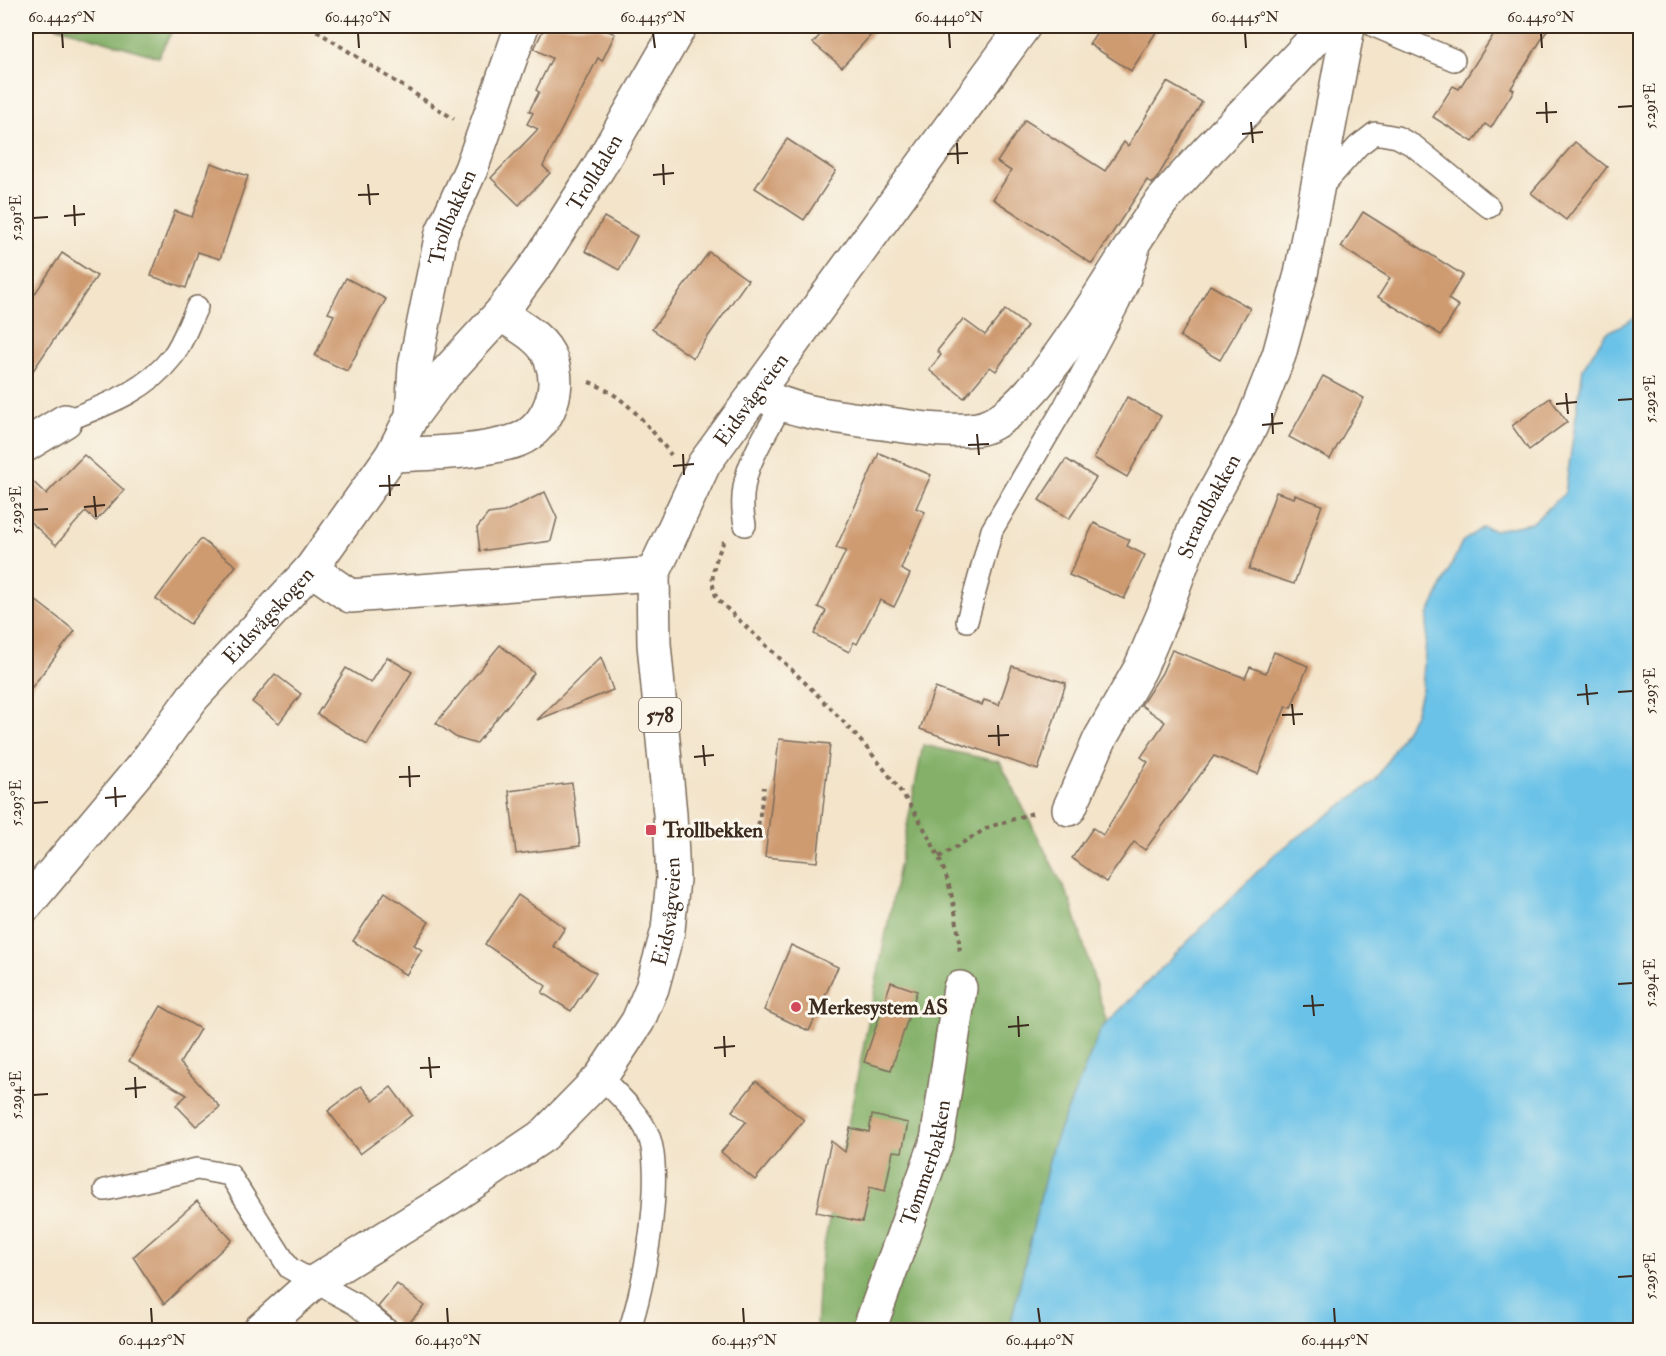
<svg xmlns="http://www.w3.org/2000/svg" width="1666" height="1356" font-family="'IM FELL Double Pica',serif">
<style>
.forest{fill:#84b069;stroke:#606d44;stroke-width:1.5}
.water{fill:#6bc2e8;stroke:#537683;stroke-width:1.5}
.building{fill:#ce9a70}
.lines{fill:none;stroke-linecap:round;stroke-linejoin:round}
.lane-casing{stroke:#7b6b5a;stroke-width:24}
.street-casing{stroke:#7b6b5a;stroke-width:36}
.primary-casing{stroke:#7b6b5a;stroke-width:36}
.path{stroke:#7b6b5a;stroke-width:4;stroke-dasharray:4.5 4.5;stroke-linecap:butt}
.lane{stroke:#fff;stroke-width:21}
.street{stroke:#fff;stroke-width:33}
.primary{stroke:#fff;stroke-width:33}
.ticks{fill:none;stroke:#3b2a1e;stroke-width:2}
.poi-dot{fill:#d1495b;stroke:#fbf7ec;stroke-width:2}
.labels{text-anchor:middle;dominant-baseline:central;stroke-width:6;stroke-linejoin:round;paint-order:stroke}
.shield{fill:#fbf7ec;stroke:#75685c;stroke-width:1.5}
.shield-label{font-size:20px;font-weight:bold;fill:#3b2a1e}
.street-label{font-size:21px;fill:#3b2a1e;stroke:#fbf7ec}
.poi-label{font-size:21px;font-weight:bold;fill:#3b2a1e;stroke:#fbf7ec;text-anchor:start}
.neatline{fill:none;stroke:#3b2a1e;stroke-width:2}
.ticks-label{font-size:15px;text-anchor:middle;fill:#3b2a1e}
</style>
<rect width="100%" height="100%" fill="#fbf7ec"/>
<filter id="ink" filterUnits="userSpaceOnUse"><feTurbulence type="fractalNoise" baseFrequency=".0167" numOctaves="2"/><feDisplacementMap in="SourceGraphic" scale="12" xChannelSelector="R" yChannelSelector="G"/><feConvolveMatrix kernelMatrix="1 2 1 2 8 2 1 2 1" color-interpolation-filters="sRGB"/></filter>
<filter id="wash" filterUnits="userSpaceOnUse"><feTurbulence type="fractalNoise" baseFrequency=".008" numOctaves="4" result="noise"/><feDisplacementMap in="SourceGraphic" scale="24" xChannelSelector="R" yChannelSelector="G"/><feGaussianBlur stdDeviation="1.35" result="paint"/><feColorMatrix in="noise" values="0 0 0 0 0 0 0 0 0 0 0 0 0 0 0 0 0 1.4 0 .05"/><feComposite in="paint" operator="in"/></filter>
<g filter="url(#wash)">
<rect width="100%" height="100%" fill="#f3e4ca"/>
<g class="forest">
<path d="M55,26H175L158,57Z"/>
<path d="M923,745L1000,762L1071,902L1107,1023L1101,1029L1052,1148L1009,1330H816L819,1271Z"/>
</g>
<path class="water" d="M1640,315V1330H1009L1052,1148L1101,1029L1275,854L1376,780L1415,714L1422,689L1428,616L1462,542L1483,527L1495,530L1532,523L1565,493L1583,368L1605,334Z"/>
<g id="blocks">
<g class="building">
<path d="M545,26H597L615,34L602,61L598,58L543,166L550,173L519,205L491,178L538,129L527,124L533,113L529,111L539,92L536,90L552,58L534,49Z"/>
<path d="M828,26H879L842,67L813,43Z"/>
<path d="M1101,26H1160L1131,71L1089,44Z"/>
<path d="M1499,26H1550L1511,88L1514,90L1491,128L1485,124L1473,142L1433,117L1453,86L1459,89Z"/>
<path d="M1167,82L1202,102L1157,178L1152,184L1147,180L1092,264L993,199L1011,171L997,162L1025,120L1105,171L1124,142L1128,146Z"/>
<path d="M787,139L836,171L804,220L755,188Z"/>
<path d="M1575,142L1607,167L1566,220L1531,193Z"/>
<path d="M211,163L248,176L220,259L198,252L186,288L151,276L175,211L192,217Z"/>
<path d="M1363,212L1463,275L1448,299L1459,306L1441,335L1378,297L1390,278L1341,247Z"/>
<path d="M604,217L637,236L619,270L585,251Z"/>
<path d="M709,252L748,280L693,358L652,329Z"/>
<path d="M62,253L97,276L26,381V307Z"/>
<path d="M346,278L386,299L347,371L315,356L334,315L328,313Z"/>
<path d="M1210,285L1250,308L1220,360L1180,337Z"/>
<path d="M1005,310L1027,326L996,371L990,367L964,398L929,370L941,355L937,351L963,319L985,335Z"/>
<path d="M1323,376L1364,398L1330,459L1289,437Z"/>
<path d="M1127,397L1161,416L1127,477L1094,458Z"/>
<path d="M1550,398L1567,422L1529,450L1512,426Z"/>
<path d="M879,453L931,475L916,508L925,512L901,569L910,574L894,607L880,600L857,644L854,642L849,652L814,634L826,611L818,607L846,551L836,548Z"/>
<path d="M84,455L124,490L96,521L86,511L56,545L26,518V475L46,494Z"/>
<path d="M1066,459L1096,478L1069,519L1039,500Z"/>
<path d="M545,492L557,518L551,541L480,551L477,528L488,514L504,512Z"/>
<path d="M1276,492L1294,498L1295,495L1322,505L1294,584L1249,569Z"/>
<path d="M1094,523L1130,540L1127,546L1145,555L1124,599L1069,575Z"/>
<path d="M201,539L236,566L190,624L156,599Z"/>
<path d="M26,593L75,631L26,695Z"/>
<path d="M500,645L534,673L476,744L457,738L436,723Z"/>
<path d="M1172,650L1245,678L1250,667L1266,673L1274,652L1308,666L1291,708L1286,706L1258,774L1214,756L1145,850L1134,842L1106,882L1072,858L1093,828L1103,835L1148,762L1141,757L1165,722L1141,705L1162,673Z"/>
<path d="M387,657L412,672L367,745L317,714L346,668L371,683Z"/>
<path d="M601,657L613,690L537,720Z"/>
<path d="M1012,666L1066,683L1038,770L920,729L935,688L982,705L984,700L999,705Z"/>
<path d="M275,674L301,694L279,723L252,702Z"/>
<path d="M779,739L830,744L817,862L765,857Z"/>
<path d="M572,783L580,846L516,854L509,791Z"/>
<path d="M385,892L429,922L414,945L422,950L406,975L353,941Z"/>
<path d="M518,895L565,928L553,946L596,973L571,1011L542,993L546,986L485,944Z"/>
<path d="M791,945L838,967L809,1031L764,1010Z"/>
<path d="M891,982L917,991L891,1070L864,1062Z"/>
<path d="M161,1006L200,1029L180,1063L220,1107L196,1126L176,1105L187,1095L129,1061Z"/>
<path d="M756,1081L804,1120L755,1180L721,1152L746,1122L732,1111Z"/>
<path d="M361,1086L373,1101L391,1087L412,1115L360,1154L328,1111Z"/>
<path d="M872,1115L908,1123L902,1152L893,1151L885,1191L870,1187L862,1222L816,1212L831,1141L845,1152L850,1128L869,1132Z"/>
<path d="M197,1201L232,1240L164,1304L133,1257Z"/>
<path d="M397,1284L424,1306L403,1330H400L395,1321L378,1307Z"/>
</g>
</g>
</g>
<g filter="url(#ink)">
<use href="#blocks" fill-opacity="0" stroke="#7b6b5a" stroke-width="1.5"/>
<g class="lines">
<defs>
<g id="lane">
<path d="M1374,26L1454,60"/>
<path d="M1319,190L1358,146L1375,133L1397,137L1414,146L1489,207"/>
<path d="M65,421C105,405 145,392 172,357C183,343 189,323 197,307"/>
<path d="M745,525C735,477 759,446 781,406"/>
<path d="M967,621L992,530L1064,407L1119,303L1130,279L1138,252"/>
<path d="M601,1077C617,1094 639,1113 648,1134C665,1173 644,1291 629,1330"/>
<path d="M105,1190L197,1169L230,1175L289,1268L355,1304L387,1330"/>
</g>
<g id="street">
<path d="M755,392C797,414 835,416 882,423C913,427 945,433 977,429C1038,420 1122,250 1163,200C1211,143 1266,93 1315,38L1331,26"/>
<path id="s1" d="M412,416L415,366L442,233L471,169L522,26"/>
<path d="M26,445L65,421"/>
<path d="M392,455C432,453 474,453 512,442C546,433 563,391 551,360C544,338 518,326 500,314"/>
<path id="s2" d="M311,569L392,455L412,416L436,384L500,314L540,260L599,167L680,26"/>
<path id="s3" d="M1069,809L1100,739L1140,669L1164,613L1195,528L1251,426L1279,355L1301,274L1348,27L1344,26"/>
<path id="s4" d="M26,905L146,762L193,697L311,569L350,596L653,574"/>
<path id="s5" d="M869,1330L937,1141L960,988"/>
</g>
<g id="primary">
<path id="s6" d="M260,1330L314,1282L450,1198L544,1135L601,1077L638,1021L652,988L668,930L673,879L670,814L654,644L653,574L704,464L1024,26"/>
</g>
</defs>
<use href="#lane" class="lane-casing"/>
<use href="#street" class="street-casing"/>
<use href="#primary" class="primary-casing"/>
<g class="path">
<path d="M309,26L454,119"/>
<path d="M589,382C624,394 649,426 671,455"/>
<path d="M724,541C715,560 707,581 718,600C796,675 893,756 938,856C952,885 958,922 960,954"/>
<path d="M704,834L748,838L757,834L764,787"/>
<path d="M939,857L989,827L1036,812"/>
</g>
<use href="#lane" class="lane"/>
<use href="#street" class="street"/>
<use href="#primary" class="primary"/>
</g>
</g>
<path class="ticks" d="M62,33L63,48M358,33L359,48M653,33L655,48M949,33L950,48M1245,33L1246,48M1541,33L1542,48M1546,102L1547,123M1618,107L1633,106M1536,113L1557,112M1251,122L1253,143M1242,134L1263,132M957,143L958,164M947,154L968,153M663,164L664,185M653,175L674,173M368,184L370,205M358,195L379,194M74,205L75,226M64,216L85,214M33,218L48,217M1566,393L1568,414M1618,400L1633,399M1556,404L1577,402M1272,413L1273,434M1262,425L1283,423M977,434L979,455M968,445L989,444M683,454L684,475M673,466L694,464M389,475L390,496M379,486L400,485M94,496L96,517M84,507L105,505M33,510L48,509M1586,684L1588,705M1618,692L1633,691M1577,695L1598,693M1292,704L1294,725M1282,715L1303,714M998,725L999,746M988,736L1009,735M703,745L705,766M694,757L714,755M409,766L410,787M399,777L420,776M115,787L116,807M105,798L126,796M33,803L48,802M1618,984L1633,983M1312,995L1314,1016M1303,1006L1324,1005M1018,1016L1019,1037M1008,1027L1029,1025M724,1036L725,1057M714,1048L735,1046M429,1057L431,1078M420,1068L440,1067M135,1077L136,1098M125,1089L146,1087M33,1095L48,1094M1618,1277L1633,1276M151,1308L152,1323M447,1308L448,1323M743,1308L744,1323M1038,1308L1040,1323M1334,1308L1335,1323"/>
<g class="poi-dot">
<rect x="645" y="824" width="12" height="12" rx="3"/>
<circle cx="796" cy="1007" r="6"/>
</g>
<g class="labels">
<rect class="shield" x="639" y="698" width="42" height="34" rx="4.5"/>
<g class="shield-label">
<text x="660" y="715">578</text>
</g>
<g class="street-label">
<text stroke="none"><textPath href="#s2" startOffset="489">Trolldalen</textPath></text>
<text stroke="none"><textPath href="#s1" startOffset="204">Trollbakken</textPath></text>
<text stroke="none"><textPath href="#s6" startOffset="1148">Eidsvågveien</textPath></text>
<text stroke="none"><textPath href="#s3" startOffset="334">Strandbakken</textPath></text>
<text stroke="none"><textPath href="#s4" startOffset="378">Eidsvågskogen</textPath></text>
<text stroke="none"><textPath href="#s6" startOffset="608">Eidsvågveien</textPath></text>
<text stroke="none"><textPath href="#s5" startOffset="177">Tømmerbakken</textPath></text>
</g>
<g class="poi-label">
<text x="663" y="830">Trollbekken</text>
<text x="808" y="1007">Merkesystem AS</text>
</g>
</g>
<rect width="1666" height="1356" fill="none" stroke="#fbf7ec" stroke-width="66"/>
<rect x="33" y="33" width="1600" height="1290" class="neatline"/>
<g class="ticks-label">
<text x="62" y="22">60.4425°N</text>
<text x="358" y="22">60.4430°N</text>
<text x="653" y="22">60.4435°N</text>
<text x="949" y="22">60.4440°N</text>
<text x="1245" y="22">60.4445°N</text>
<text x="1541" y="22">60.4450°N</text>
<text transform="translate(1650 106) rotate(-90)" y="5">5.291°E</text>
<text transform="translate(16 218) rotate(-90)" y="5">5.291°E</text>
<text transform="translate(1650 399) rotate(-90)" y="5">5.292°E</text>
<text transform="translate(16 510) rotate(-90)" y="5">5.292°E</text>
<text transform="translate(1650 691) rotate(-90)" y="5">5.293°E</text>
<text transform="translate(16 803) rotate(-90)" y="5">5.293°E</text>
<text transform="translate(1650 983) rotate(-90)" y="5">5.294°E</text>
<text transform="translate(16 1095) rotate(-90)" y="5">5.294°E</text>
<text transform="translate(1650 1276) rotate(-90)" y="5">5.295°E</text>
<text x="152" y="1345">60.4425°N</text>
<text x="448" y="1345">60.4430°N</text>
<text x="744" y="1345">60.4435°N</text>
<text x="1040" y="1345">60.4440°N</text>
<text x="1335" y="1345">60.4445°N</text>
</g>
</svg>
